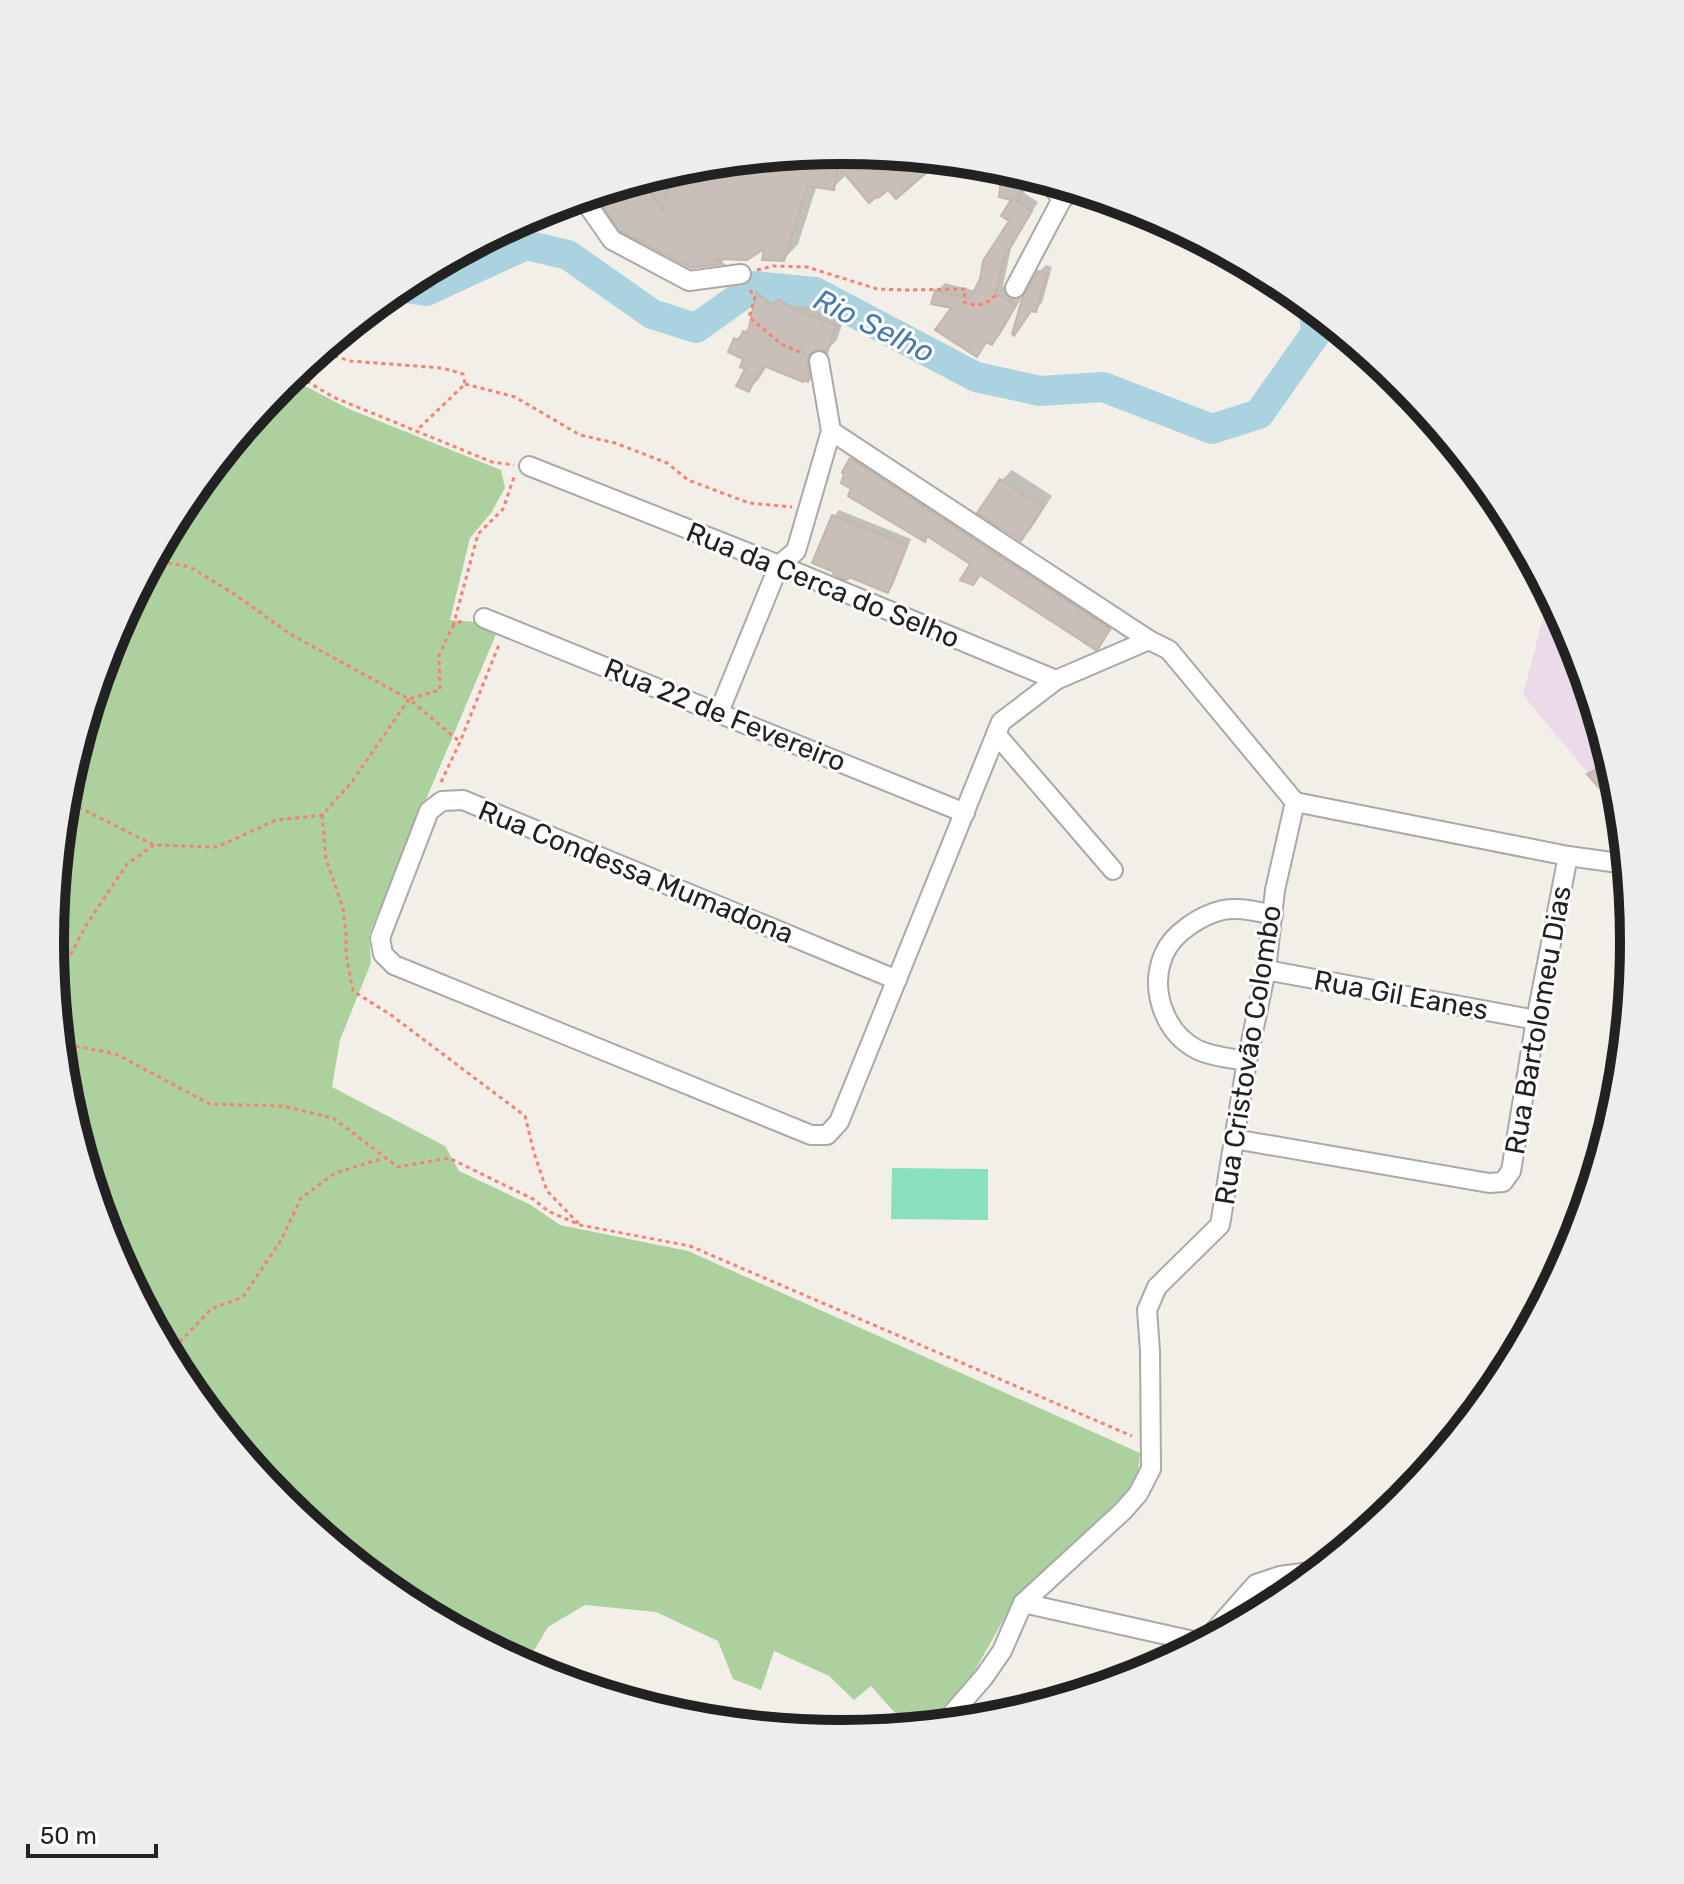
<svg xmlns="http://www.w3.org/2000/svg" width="1684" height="1884" font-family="Rubik,sans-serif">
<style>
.industrial{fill:#ebdbe8}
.forest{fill:#add19e}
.pitch{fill:#88e0be}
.shadow{fill:#0003}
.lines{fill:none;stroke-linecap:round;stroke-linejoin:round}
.river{stroke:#aad3df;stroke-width:30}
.building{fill:#c7bfb8;stroke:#c4b6ab;stroke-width:2}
.street-casing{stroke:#a9a9a9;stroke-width:22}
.path{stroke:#fa8072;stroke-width:3;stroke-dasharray:4 4;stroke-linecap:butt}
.street{stroke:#fff;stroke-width:18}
.labels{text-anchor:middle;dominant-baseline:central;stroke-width:6;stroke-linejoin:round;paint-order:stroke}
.street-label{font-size:28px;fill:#222;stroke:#fff}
.water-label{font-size:30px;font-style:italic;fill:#4a7aab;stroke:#fff}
.rim{fill:none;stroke:#222;stroke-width:10}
</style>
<rect width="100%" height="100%" fill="#f2efe9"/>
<path class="industrial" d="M1549,594L1574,639L1619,788L1621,813L1523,695Z"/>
<path class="forest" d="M288,377L349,409L501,470L505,488L491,513L470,538L450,620L477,622L497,632L369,934L371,963L340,1040L332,1087L445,1146L459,1171L531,1205L560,1225L688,1251L1140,1453L1137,1482L1014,1601L973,1674L926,1726C903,1728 886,1702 871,1686L854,1700L829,1676L774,1651L761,1690L733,1679L718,1641L656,1612L585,1605L548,1627L530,1657L506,1656L402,1600L282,1502L183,1382L110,1245L65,1096L50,942L65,787L110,638L184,502L282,382Z"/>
<path class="pitch" d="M892,1168L988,1169V1220L891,1219Z"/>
<g class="shadow">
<path d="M842,150L939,160L896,196L888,187L847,174L833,188L817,185L798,244L784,259L767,245L727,257L722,262L692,266L622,229L596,193L661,173L670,188L688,165Z"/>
<path d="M1004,167L1030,175L1024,193L1038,202L1011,248L1003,286L1022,297L1000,335L992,343L988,341L977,354L954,307L937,291L945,283L976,291L1011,220L1014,199L1001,195Z"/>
<path d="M1046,265L1052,267L1042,303L1035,310L1033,309L1015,332L1039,272Z"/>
<path d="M767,283L784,297L790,290L802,300L845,315L837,340L827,350L817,347L819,367L808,380L768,365L758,380L748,390L746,358L736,339L751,326L758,293Z"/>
<path d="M866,445L1122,614L1109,633L1095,647L982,573L972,583L973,563L929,535L925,540L853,488L852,459Z"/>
<path d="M1012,470L1052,496L1031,529L1020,539L980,512L1002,480Z"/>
<path d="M839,510L911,539L893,585L887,590L834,516Z"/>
<path d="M1599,721L1619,788L1621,809L1590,774L1608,758L1591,730Z"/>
</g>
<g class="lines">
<path class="river" d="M398,287L426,291L526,245L568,255L652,314L696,328L755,286L815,292L976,377L1040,391L1103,387L1212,429L1259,414L1316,333L1314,310"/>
</g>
<g class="building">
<path d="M842,150L941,160L896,199L888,190L878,198L876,197L869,203L838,166L834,190L808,186L784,261L762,260L764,249L747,260L716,259L723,264L691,268L620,231L594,194L642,179L662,210L674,169L688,165Z"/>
<path d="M1002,167L1026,174L1017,201L1032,211L1004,258L996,294L1016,305L992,345L986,342L977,357L935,330L951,308L931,304L935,290L970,299L980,279L983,261L1009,221L1001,216L1011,200L999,197Z"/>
<path d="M1038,271L1047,273L1036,312L1031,311L1014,336L1012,334L1023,296Z"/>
<path d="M756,292L772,305L779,299L792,309L836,325L827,353L822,350L816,349L808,356L807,363L810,378L808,382L804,380L803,382L764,366L760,375L757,374L749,392L736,386L745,369L740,367L743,359L728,352L734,338L739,340L743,331L748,333Z"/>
<path d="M850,458L1110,629L1098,649L1096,650L980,575L973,585L960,580L970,564L927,536L925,542L848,496L851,489L841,483L844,474L842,472Z"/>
<path d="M1000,479L1043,507L1021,541L977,513Z"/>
<path d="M832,515L907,545L888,593L849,577L848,579L845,580L833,574L834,572L812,563Z"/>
<path d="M1611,761L1619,788L1621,813L1587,774Z"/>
</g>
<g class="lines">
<defs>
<g id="street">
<path d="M1047,180L1062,199"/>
<path d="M582,197L612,240L689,281L741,274"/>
<path d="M1015,288L1062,199L1076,189"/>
<path d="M831,431L1149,640L1169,650L1295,802"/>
<path d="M529,466L779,565L1056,680"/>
<path d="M484,618L965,813"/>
<path d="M719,712L779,565L796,551L831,431L819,361"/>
<path d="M996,734L1113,870"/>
<path d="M1295,802L1568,856L1626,864"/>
<path d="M1266,970L1536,1020"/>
<path d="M897,980L463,800L442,801L429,811L380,938L383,954L394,965L811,1135H827L839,1122L1001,722L1056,680L1149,640"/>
<path d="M1247,1061C1230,1058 1213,1057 1198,1050C1164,1033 1149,989 1164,954C1173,933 1201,915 1223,910C1239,907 1257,911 1273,915"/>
<path d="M1234,1139L1489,1183L1503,1182L1511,1171L1536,1020L1568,856"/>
<path d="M1023,1603L1198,1642L1209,1637L1256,1584L1280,1576L1318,1571"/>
<path d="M943,1724L984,1677L1002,1651L1023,1603L1123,1511L1138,1494L1151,1469L1150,1351L1147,1310L1157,1287L1220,1225L1247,1061L1266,970L1275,890L1295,802"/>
</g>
</defs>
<use href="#street" class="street-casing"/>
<g class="path">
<path d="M432,267L443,263L455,255"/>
<path d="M757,270L773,266L807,267L877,289L908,290L965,289L964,302C981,308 986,304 998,293"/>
<path d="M750,290L755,297L749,317L781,344L804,354"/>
<path d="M319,351L350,361L442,368L463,374L465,384L416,431"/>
<path d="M293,373L333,397L492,462L514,465"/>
<path d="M465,384L515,397L580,435L615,443L667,463L688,480L749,503L792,507"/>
<path d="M152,560L190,567L234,594L290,634L409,699L440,690L439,655L453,626L465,619"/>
<path d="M453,626L478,534L503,509L514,477"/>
<path d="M441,782L460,742L500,642"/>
<path d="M64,800L154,845L217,847L276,820L322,815L351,783L409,699L460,742"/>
<path d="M322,815L326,859L343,908L346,935V954L353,991L391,1015L525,1116L534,1153L547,1191L579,1224"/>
<path d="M53,971L71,954L85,927L127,864L154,845"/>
<path d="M60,1043L116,1054L210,1104L282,1106L333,1118L398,1167L449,1158L533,1199L548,1211L580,1225L690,1246L1132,1436"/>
<path d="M167,1352L176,1346L211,1309L243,1297L281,1240L301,1198L335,1173L384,1158"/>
</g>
<use href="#street" class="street"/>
</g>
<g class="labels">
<g class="street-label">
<text transform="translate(823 585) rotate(22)">Rua da Cerca do Selho</text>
<text transform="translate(725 715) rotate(22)">Rua 22 de Fevereiro</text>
<text transform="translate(636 872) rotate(22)">Rua Condessa Mumadona</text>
<text transform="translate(1401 995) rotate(10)">Rua Gil Eanes</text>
<text transform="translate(1538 1020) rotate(-80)">Rua Bartolomeu Dias</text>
<text transform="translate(1248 1055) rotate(-81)">Rua Cristovão Colombo</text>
</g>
<g class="water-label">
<text transform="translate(874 326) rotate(26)">Rio Selho</text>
</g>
</g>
<path d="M0 0H1684V1884H0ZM64 942a778 778 0 1 1 1556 0a778 778 0 1 1-1556 0Z" fill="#ededed" fill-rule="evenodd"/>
<path class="rim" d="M64 942a778 778 0 1 1 1556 0a778 778 0 1 1-1556 0Z"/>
<path d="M28 1844v12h128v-12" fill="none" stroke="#222222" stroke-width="4"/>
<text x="40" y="1844" font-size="24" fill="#222222" stroke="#ffffff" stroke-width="6" paint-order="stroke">50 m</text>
</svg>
